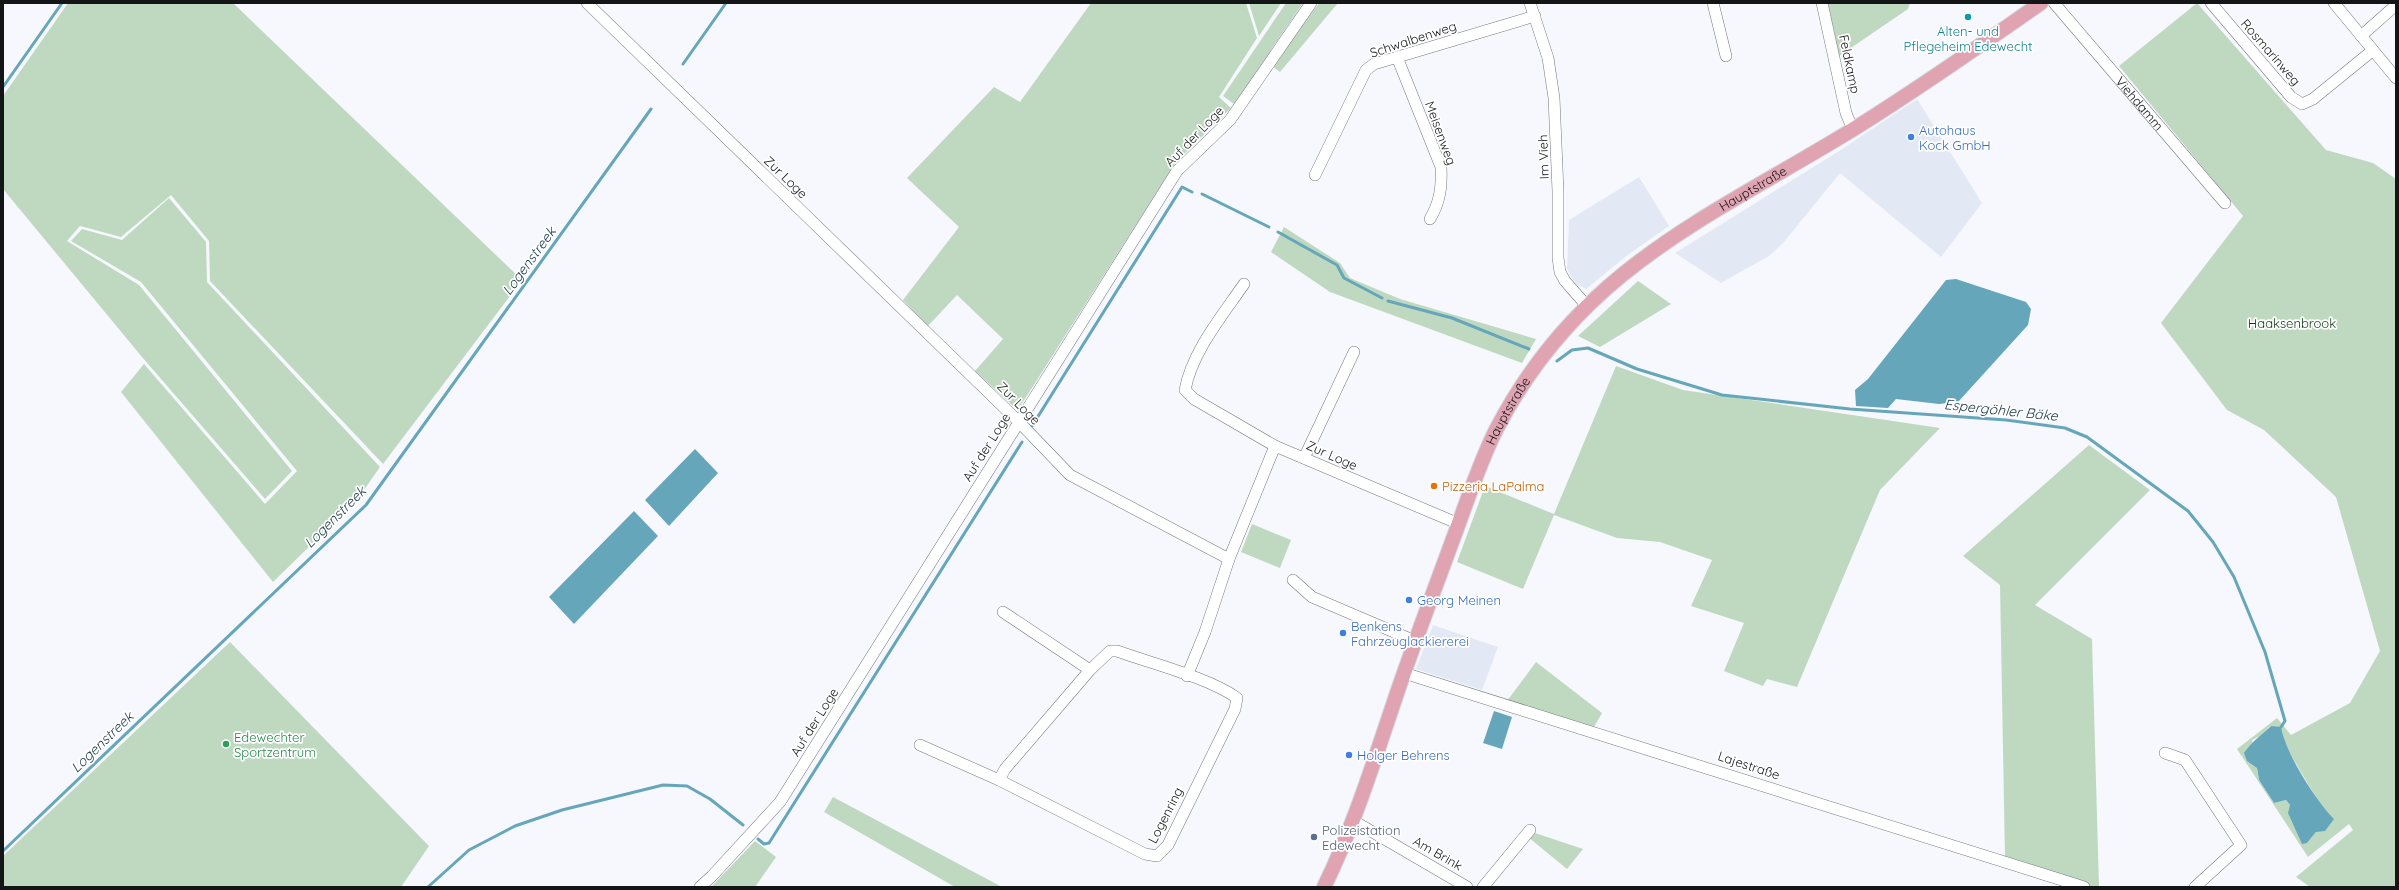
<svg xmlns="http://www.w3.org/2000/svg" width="2399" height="890" font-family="Quicksand,sans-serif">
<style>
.built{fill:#e3e9f4}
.green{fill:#bfd9c0;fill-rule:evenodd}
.water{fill:#66a6ba}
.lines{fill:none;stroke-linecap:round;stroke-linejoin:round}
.stream{stroke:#66a6ba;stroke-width:3}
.minor-casing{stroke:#75787e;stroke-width:12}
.major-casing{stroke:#d5d5d5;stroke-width:16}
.minor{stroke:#fff;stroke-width:11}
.major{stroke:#dfa3b1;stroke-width:14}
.culture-dot{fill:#0f9aa8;stroke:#fff;stroke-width:1.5}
.shop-dot{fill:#3f7fe0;stroke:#fff;stroke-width:1.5}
.food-dot{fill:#e8710a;stroke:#fff;stroke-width:1.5}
.leisure-dot{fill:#2e9e5b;stroke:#fff;stroke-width:1.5}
.service-dot{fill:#5c6f8a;stroke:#fff;stroke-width:1.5}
.labels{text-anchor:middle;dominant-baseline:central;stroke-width:3.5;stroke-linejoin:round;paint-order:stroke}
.culture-label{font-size:13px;fill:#0d838f;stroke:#fff}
.street-label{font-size:13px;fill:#141517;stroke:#fff}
.shop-label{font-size:13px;fill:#366cbe;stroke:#fff;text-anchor:start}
.park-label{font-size:13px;fill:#083710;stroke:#fff}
.food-label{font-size:13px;fill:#c56008;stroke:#fff;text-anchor:start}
.leisure-label{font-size:13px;fill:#27864d;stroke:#fff;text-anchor:start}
.service-label{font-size:13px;fill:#4e5e75;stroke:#fff;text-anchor:start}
.water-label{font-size:14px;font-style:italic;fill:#193842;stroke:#fff}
</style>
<rect width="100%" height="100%" fill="#f6f8fe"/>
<g class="built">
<path d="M1917,99L1982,203L1941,257L1840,173L1784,242L1769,256L1721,283L1675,253L1839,151Z"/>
<path d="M1639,177L1669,226L1629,254L1586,289L1576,284L1567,269L1569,220Z"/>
<path d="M1433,625L1498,647L1482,690L1416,669Z"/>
</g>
<g class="green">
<path d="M68,3H233L522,280L383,464L210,281L209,241L171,195L121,237L80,226L67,241L139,285L292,471L265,499L142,357L3,189V96Z"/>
<path d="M1091,3H1246L1257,38L1219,97L1231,108L1176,162L1021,405L1015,408L975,371L1003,339L957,295L928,326L903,300L959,227L907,178L994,87L1020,102Z"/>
<path d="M1249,3H1281L1259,36Z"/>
<path d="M1286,3H1303L1234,104L1223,96Z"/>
<path d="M1319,3H1338L1280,72L1272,66Z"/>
<path d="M1827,3H1910L1908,9L1839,56Z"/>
<path d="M2197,3L2326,150L2373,163L2396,179V887H2310L2296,877L2353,830L2349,824L2308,857L2237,749L2277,718L2291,735L2350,703L2380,651L2336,497L2264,430L2227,410L2161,323L2243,216L2119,66ZM2270,726C2295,754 2308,792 2333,819L2316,832L2307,843L2290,805L2286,800L2274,803L2259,780L2252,740L2262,735Z"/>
<path d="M169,198L206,242L207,282L380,467L357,500L273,582L121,392L144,364L265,504L297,471L141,282L71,241L82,229L122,240Z"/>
<path d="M1284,227L1340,263L1350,278L1400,299L1536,339L1522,363L1330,292L1271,252Z"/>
<path d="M1638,281L1671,304L1600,347L1578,336Z"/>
<path d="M1616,366L1683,390L1940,428L1880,490L1797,687L1767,679L1763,686L1724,671L1744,623L1691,606L1712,560L1660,542L1617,538L1554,515L1523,589L1457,562L1485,486L1554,514Z"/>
<path d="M2089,445L2150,490L2035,605L2092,639L2099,887H2092L2005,858L2000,585L1963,556Z"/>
<path d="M1252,524L1291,540L1280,568L1241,552Z"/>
<path d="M230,642L429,846L401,887H3V856Z"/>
<path d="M1536,662L1602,713L1593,729L1507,701Z"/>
<path d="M833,797L1002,887H955L824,812Z"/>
<path d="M1532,832L1583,849L1567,869L1528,837Z"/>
<path d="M755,841L776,857L755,887H711Z"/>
</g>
<g class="water">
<path d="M1956,279L2026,302L2031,309L2028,325L1958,402L1939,404L1896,399L1888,408L1856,406L1855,390L1868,379L1946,280Z"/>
<path d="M695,449L718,473L669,526L645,500Z"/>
<path d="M634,511L658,536L574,624L549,597Z"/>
<path d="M1494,711L1512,717L1502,749L1483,743Z"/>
<path d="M2271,726L2281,727C2285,752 2316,801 2334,819L2325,831L2316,832L2307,843L2302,844L2288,813L2290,805L2286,800L2274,803L2259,780L2257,768L2247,761L2244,753C2252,741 2261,736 2271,726Z"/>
</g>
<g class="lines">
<g class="stream">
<path d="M683,64L726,3"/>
<path d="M3,87L62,3"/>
<path d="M1202,194L1269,227"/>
<path d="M1278,232L1337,265L1344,278L1382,298"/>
<path d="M1388,301L1452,318L1529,349"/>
<path d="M1557,361L1572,350L1588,348L1637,369L1722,395L1850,409L2006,420L2065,428L2087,437L2188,511L2213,542L2234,577L2265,652L2285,721L2281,727"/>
<path d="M1032,426L1182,187L1192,192"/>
<path d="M758,839L764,844L769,843L1022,442"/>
<path d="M3,851L366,505L651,109"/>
<path d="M428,887L469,850L515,826L562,810L663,785L687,786L710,799L743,825"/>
</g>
<defs>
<g id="minor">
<path d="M587,3L1019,422L1070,475L1229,559"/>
<path d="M1530,3L1548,58L1554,98L1558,191V258L1560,272L1565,281L1586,305"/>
<path d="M1713,3L1726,56"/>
<path d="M1822,3L1846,113L1853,130"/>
<path id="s1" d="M2054,3L2225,203"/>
<path d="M2211,3L2291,97L2302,104L2313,99L2372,51"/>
<path d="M2334,3L2396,78"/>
<path d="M2361,36L2396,5"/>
<path d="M1397,57L1441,167C1442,187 1440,202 1430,219"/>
<path d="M1315,175L1366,70L1374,64L1535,16"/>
<path d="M1244,284C1222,316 1192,352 1185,390L1194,399L1275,446"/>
<path d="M1304,458L1354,352"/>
<path d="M1293,580L1312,597L1415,641"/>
<path d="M1003,612L1090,670"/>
<path d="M1110,651H1117C1150,663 1210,678 1237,698L1235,709L1168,845L1157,856L1145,854L999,780L1005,769L1090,670Z"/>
<path d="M1404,673L2084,887"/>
<path d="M1187,676L1205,632L1229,559L1275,446L1459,524"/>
<path d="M920,745L999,780"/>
<path d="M2165,753L2185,760L2241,845L2195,887"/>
<path d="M1352,820L1467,887"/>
<path d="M700,887L712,876L780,802L1177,171L1230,120L1311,3"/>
<path d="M1483,887L1530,830"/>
</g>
<g id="major">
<path id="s2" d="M1324,887C1353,828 1373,764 1394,702C1412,648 1433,594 1453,539C1467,502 1479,463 1497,428C1580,269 1708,218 1852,130C1917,90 1979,46 2041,3"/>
</g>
</defs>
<use href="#minor" class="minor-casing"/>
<use href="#major" class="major-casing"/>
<use href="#minor" class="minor"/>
<use href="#major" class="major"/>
</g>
<circle class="culture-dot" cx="1968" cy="17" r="4"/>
<g class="shop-dot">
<circle cx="1911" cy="137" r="4"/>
<circle cx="1409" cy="600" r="4"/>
<circle cx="1343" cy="633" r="4"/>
<circle cx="1349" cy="755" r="4"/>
</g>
<circle class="food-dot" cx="1434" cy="486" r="4"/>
<circle class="leisure-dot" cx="226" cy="744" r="4"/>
<circle class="service-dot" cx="1314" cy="837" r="4"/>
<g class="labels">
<g class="culture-label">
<text x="1968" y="31">Alten- und<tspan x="1968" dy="15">Pflegeheim Edewecht</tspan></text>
</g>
<g class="street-label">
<text transform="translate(1413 39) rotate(-18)">Schwalbenweg</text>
<text transform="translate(2271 52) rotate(49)">Rosmarinweg</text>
<text transform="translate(1850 64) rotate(78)">Feldkamp</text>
<text stroke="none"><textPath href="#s1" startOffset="132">Viehdamm</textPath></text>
<text transform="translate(1441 133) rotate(70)">Meisenweg</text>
<text transform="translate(1194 136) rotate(-46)">Auf der Loge</text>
<text transform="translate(1543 157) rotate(-92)">Im Vieh</text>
<text transform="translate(786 177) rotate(44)">Zur Loge</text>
<text stroke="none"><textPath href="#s2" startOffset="847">Hauptstraße</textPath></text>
<text transform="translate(1019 403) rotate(45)">Zur Loge</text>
<text stroke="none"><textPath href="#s2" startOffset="511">Hauptstraße</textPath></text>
<text transform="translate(986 447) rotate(-58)">Auf der Loge</text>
<text transform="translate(1332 455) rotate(24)">Zur Loge</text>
<text transform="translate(814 722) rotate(-58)">Auf der Loge</text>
<text transform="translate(1749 765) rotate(18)">Lajestraße</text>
<text transform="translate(1165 815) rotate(-63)">Logenring</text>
<text transform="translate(1438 853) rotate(30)">Am Brink</text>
</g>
<g class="shop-label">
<text x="1919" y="130">Autohaus<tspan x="1919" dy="15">Kock GmbH</tspan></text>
<text x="1417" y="600">Georg Meinen</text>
<text x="1351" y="626">Benkens<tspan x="1351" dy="15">Fahrzeuglackiererei</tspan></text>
<text x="1357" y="755">Holger Behrens</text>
</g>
<g class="park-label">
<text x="2292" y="323">Haaksenbrook</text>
</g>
<g class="food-label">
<text x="1442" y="486">Pizzeria LaPalma</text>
</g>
<g class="leisure-label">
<text x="234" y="737">Edewechter<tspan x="234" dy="15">Sportzentrum</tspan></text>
</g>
<g class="service-label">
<text x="1322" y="830">Polizeistation<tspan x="1322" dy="15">Edewecht</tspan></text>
</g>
<g class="water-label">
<text transform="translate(529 261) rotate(-54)">Logenstreek</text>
<text transform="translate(2001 410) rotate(6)">Espergöhler Bäke</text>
<text transform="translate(335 517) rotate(-45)">Logenstreek</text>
<text transform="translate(102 742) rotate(-44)">Logenstreek</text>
</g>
</g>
<rect width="2399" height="890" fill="none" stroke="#141517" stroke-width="8"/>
</svg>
